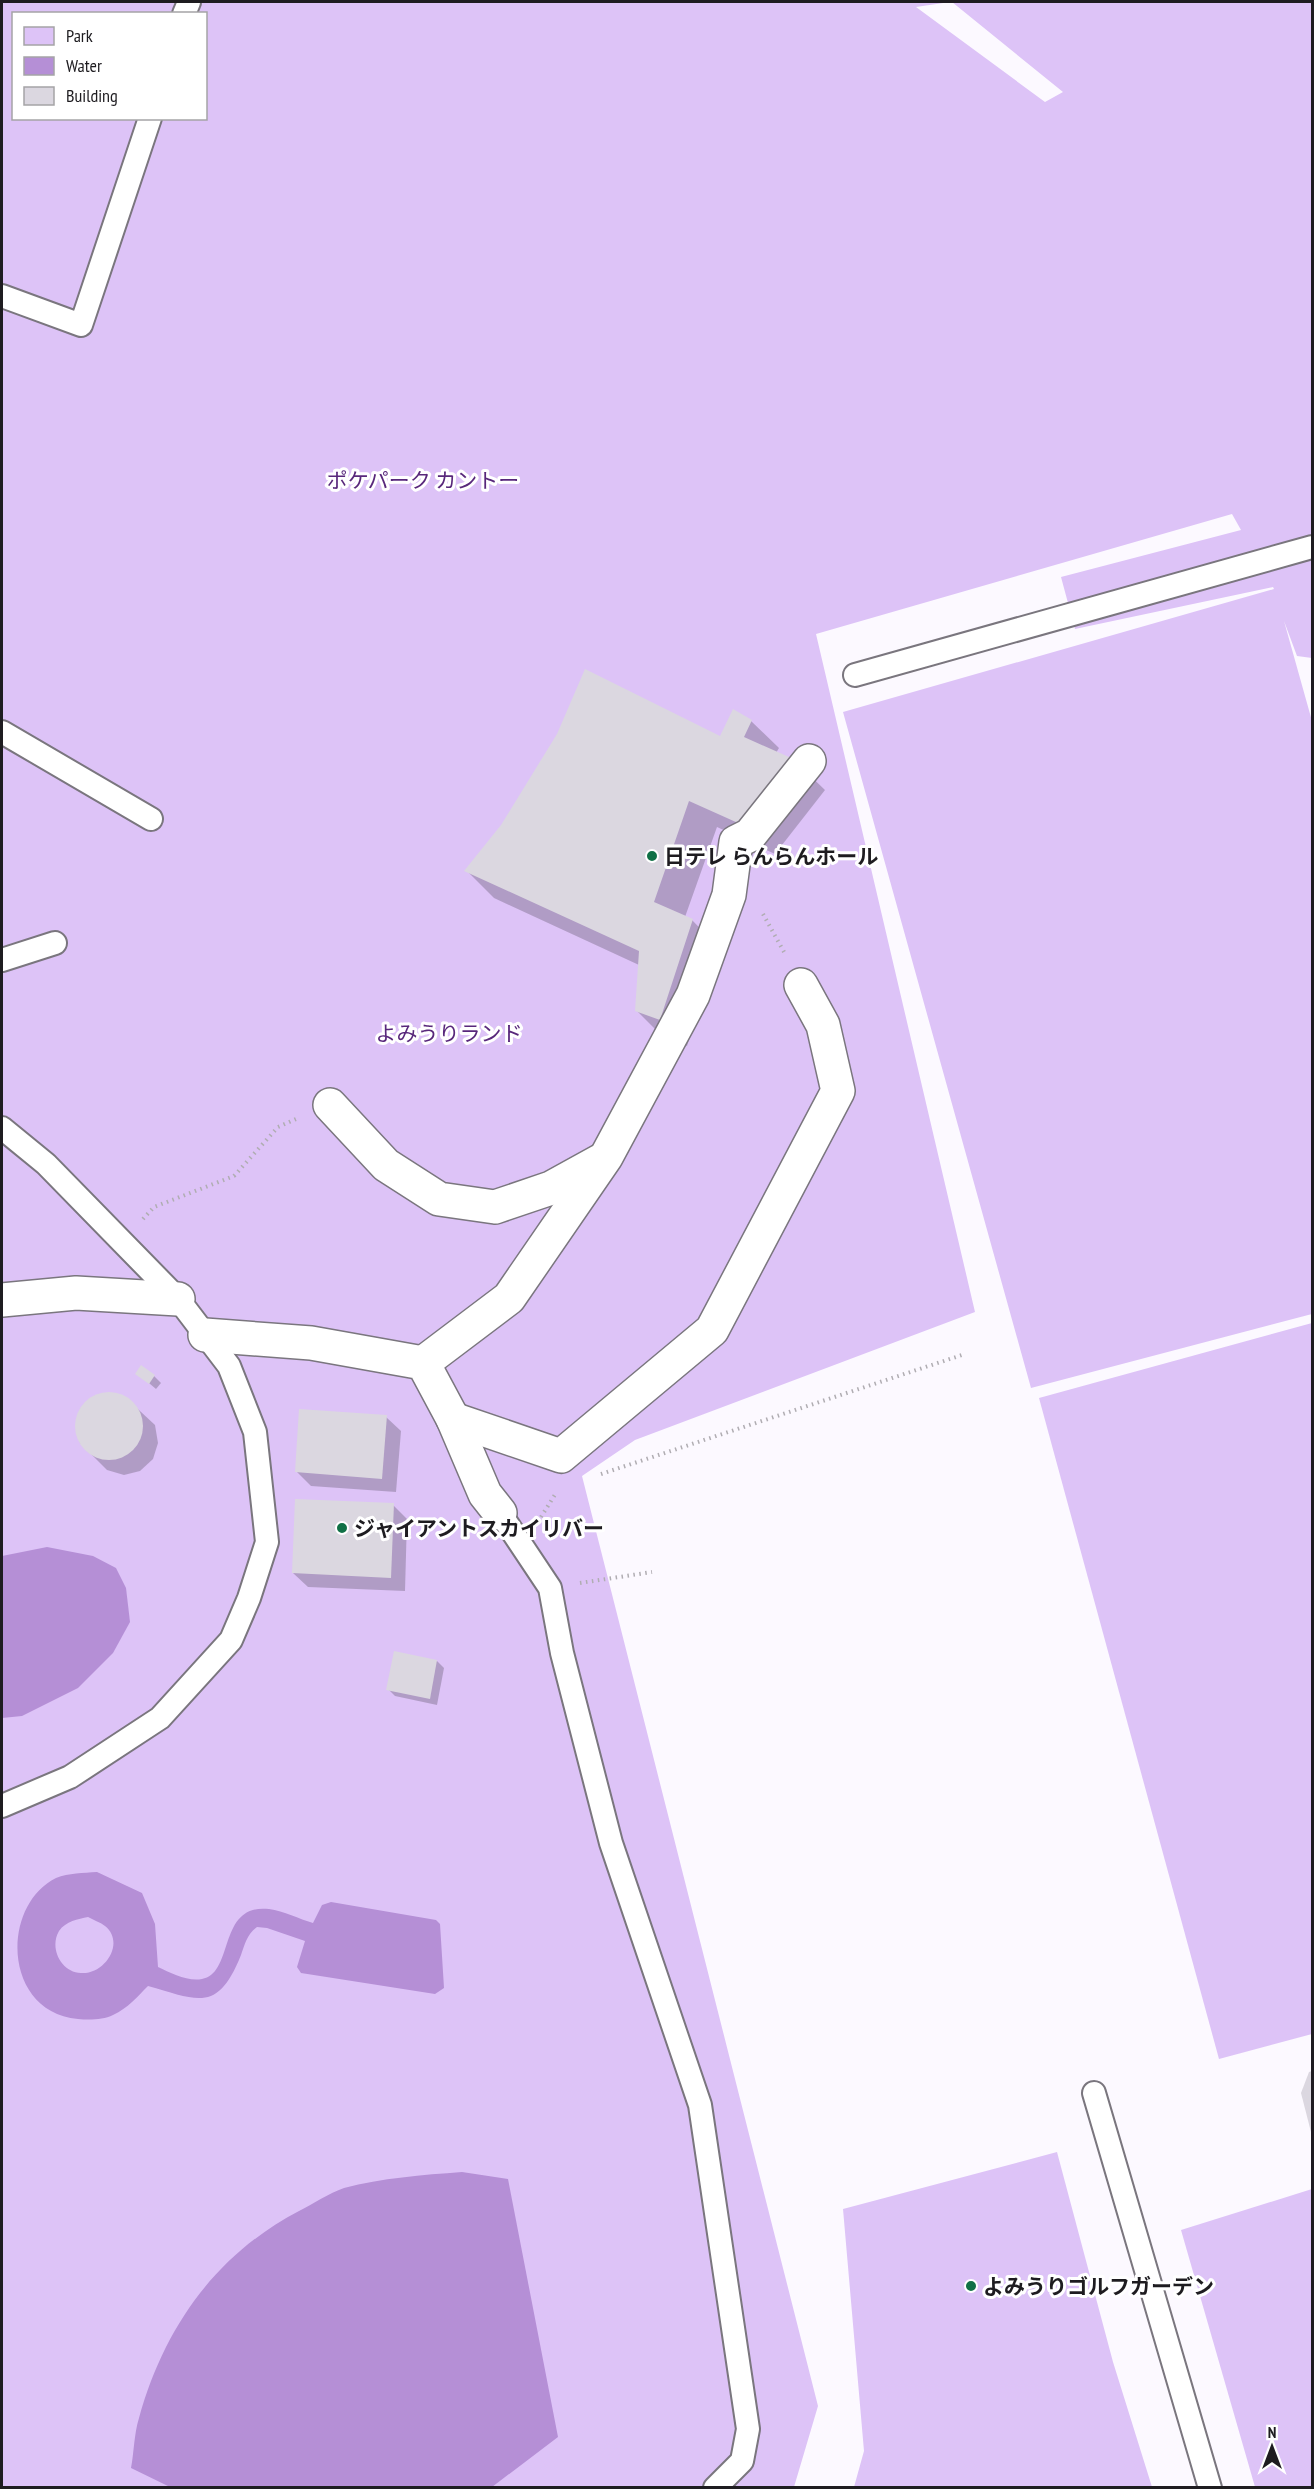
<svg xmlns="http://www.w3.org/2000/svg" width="1314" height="2489" font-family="'PT Sans Narrow','Noto Sans JP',sans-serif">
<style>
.green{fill:#ddc3f7;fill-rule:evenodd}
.water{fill:#b58fd6;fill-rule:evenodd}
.shadow{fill:#0003}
.building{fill:#dbd7e0}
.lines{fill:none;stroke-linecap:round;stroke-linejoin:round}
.service-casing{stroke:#7a767e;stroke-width:26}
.pedestrian-casing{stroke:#7a767e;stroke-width:36}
.path{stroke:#b0adb2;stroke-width:4;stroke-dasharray:1.5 4.5;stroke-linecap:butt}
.service{stroke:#fff;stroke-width:22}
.pedestrian{stroke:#fff;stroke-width:33}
.poi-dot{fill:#107046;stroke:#fff;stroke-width:2}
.labels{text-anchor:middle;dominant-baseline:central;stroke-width:6;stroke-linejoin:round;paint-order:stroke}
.park-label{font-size:21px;fill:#58277b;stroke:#fff}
.poi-label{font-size:21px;font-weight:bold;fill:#1e1c20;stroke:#fff;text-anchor:start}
</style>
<rect width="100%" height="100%" fill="#fcf9ff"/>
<g class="green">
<path d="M2,2H950L916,7L1045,102L1063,92L952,2H1312V658L1297,656L1284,621L1312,721V1314L1031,1388L843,712L1274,589L1273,587L1075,629L1061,577L1241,530L1232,514L816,634L975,1312L635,1440L582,1476L818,2406L794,2487H2ZM14,14H206V118H14Z"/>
<path d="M1312,1323V2034L1219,2059L1039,1398Z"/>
<path d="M1057,2152L1113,2362L1152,2487H854L864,2451L843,2209Z"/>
<path d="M1312,2189V2487H1255L1181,2230Z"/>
</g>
<g class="water">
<path d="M47,1547L93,1556L116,1568L126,1588L130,1622L113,1653L78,1688L22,1716L2,1718V1556Z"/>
<path d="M97,1872L142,1893L155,1924L158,1967C171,1973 188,1982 202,1979C235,1973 217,1903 269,1909C284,1911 299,1919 313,1923L322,1905L331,1902L436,1920L440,1924L444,1988L435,1994L301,1973L297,1967L305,1941L267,1928L257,1927C247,1934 245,1944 241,1955C218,2012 200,2001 148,1986C137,1997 128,2008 113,2015C103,2020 89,2020 78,2019C3,2012 0,1906 56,1878C69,1873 83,1873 97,1872ZM88,1917C93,1920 100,1922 105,1926C126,1943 104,1975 81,1973C61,1972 49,1948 59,1931C66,1921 78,1919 88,1917Z"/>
<path d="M462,2172L508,2179L558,2437L492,2487L172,2488L131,2468C134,2452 134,2434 139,2418C164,2328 215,2255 299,2211C313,2204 329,2193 344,2188C382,2178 422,2175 462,2172Z"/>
</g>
<g class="shadow">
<path d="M751,721L779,748L776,753L797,763L825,790L775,854L717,827L685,917L692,920L719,948L687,1046L664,1038L636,1010L639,965L494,898L466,870Z"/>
<path d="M137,1373L154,1376L161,1383L156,1389Z"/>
<path d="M110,1393L126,1398L155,1425L158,1443L153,1459L140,1471L124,1475L107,1470L80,1443L76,1424L81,1408L94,1396Z"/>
<path d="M386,1417L401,1431L396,1492L311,1486L296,1471Z"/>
<path d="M393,1505L407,1519L405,1591L308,1587L293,1573Z"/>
<path d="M437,1661L444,1668L437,1705L395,1696L388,1689Z"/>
<path d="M1312,2072V2133L1303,2093Z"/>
</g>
<g class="building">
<path d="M585,669L720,736L733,709L752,720L744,737L798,761L747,827L689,801L654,902L693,919L660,1020L635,1011L639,951L464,871L501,825L557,734Z"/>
<path d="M141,1365L155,1375L149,1384L135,1374Z"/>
<circle cx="109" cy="1426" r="34"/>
<path d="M299,1409L387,1415L382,1479L295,1472Z"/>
<path d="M295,1499L394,1503L391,1578L292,1573Z"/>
<path d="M394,1651L437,1660L430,1699L386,1690Z"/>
<path d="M1312,2071V2136L1301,2093L1309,2072Z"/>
</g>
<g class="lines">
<defs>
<g id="service">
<path d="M184,14L189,2"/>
<path d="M2,296L81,325L150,118"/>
<path d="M855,675L1312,547"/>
<path d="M2,732L151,819"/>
<path d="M2,960L55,943"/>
<path d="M2,1128L46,1164L178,1299L229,1366L255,1432L267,1542L249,1598L231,1640L160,1718L70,1777L2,1806"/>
<path d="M500,1513L550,1588L562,1653L611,1843L700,2105L748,2429L742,2461L715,2488"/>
<path d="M1094,2093L1210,2488"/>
</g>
<g id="pedestrian">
<path d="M330,1105L386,1165L439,1199L495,1207L551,1188L600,1161"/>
<path d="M2,1300L76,1293L178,1299"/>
<path d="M205,1335L311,1343L423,1363L453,1419L485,1494L500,1513"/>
<path d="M423,1363L509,1298L606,1157L693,995L729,895L736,842L750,835L809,761"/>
<path d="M453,1419L561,1456L712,1330L838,1091L823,1025L801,985"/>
</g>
</defs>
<use href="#service" class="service-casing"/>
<use href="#pedestrian" class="pedestrian-casing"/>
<g class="path">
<path d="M763,914L784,952"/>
<path d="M143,1219L154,1207L234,1176L278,1127L296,1119"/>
<path d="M601,1474L962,1355"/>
<path d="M541,1517L556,1493"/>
<path d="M580,1583L652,1572"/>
</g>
<use href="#service" class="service"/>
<use href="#pedestrian" class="pedestrian"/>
</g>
<g class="poi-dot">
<circle cx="652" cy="856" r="6"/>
<circle cx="342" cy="1528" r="6"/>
<circle cx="971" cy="2286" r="6"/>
</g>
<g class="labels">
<g class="park-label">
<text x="423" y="480">ポケパーク カントー</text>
<text x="449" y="1033">よみうりランド</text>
</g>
<g class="poi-label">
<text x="664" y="856">日テレ らんらんホール</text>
<text x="354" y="1528">ジャイアントスカイリバー</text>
<text x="983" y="2286">よみうりゴルフガーデン</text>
</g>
</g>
<rect width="1314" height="2489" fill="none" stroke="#1e1c20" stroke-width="6"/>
<rect x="12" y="12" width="195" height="108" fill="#ffffff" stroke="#a5a4a6" stroke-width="1.5"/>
<rect x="24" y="27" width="30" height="18" fill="#ddc3f7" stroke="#a5a4a6" stroke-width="1.5"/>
<text x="66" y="42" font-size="18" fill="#1e1c20">Park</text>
<rect x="24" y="57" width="30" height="18" fill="#b58fd6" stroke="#a5a4a6" stroke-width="1.5"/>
<text x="66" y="72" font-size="18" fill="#1e1c20">Water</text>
<rect x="24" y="87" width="30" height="18" fill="#dbd7e0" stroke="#a5a4a6" stroke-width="1.5"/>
<text x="66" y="102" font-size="18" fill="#1e1c20">Building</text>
<g transform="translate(1272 2447)" stroke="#ffffff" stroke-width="4.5" paint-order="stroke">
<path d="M0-4.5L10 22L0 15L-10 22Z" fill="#1e1c20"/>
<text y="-9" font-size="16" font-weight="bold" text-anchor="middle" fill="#1e1c20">N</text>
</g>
</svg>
